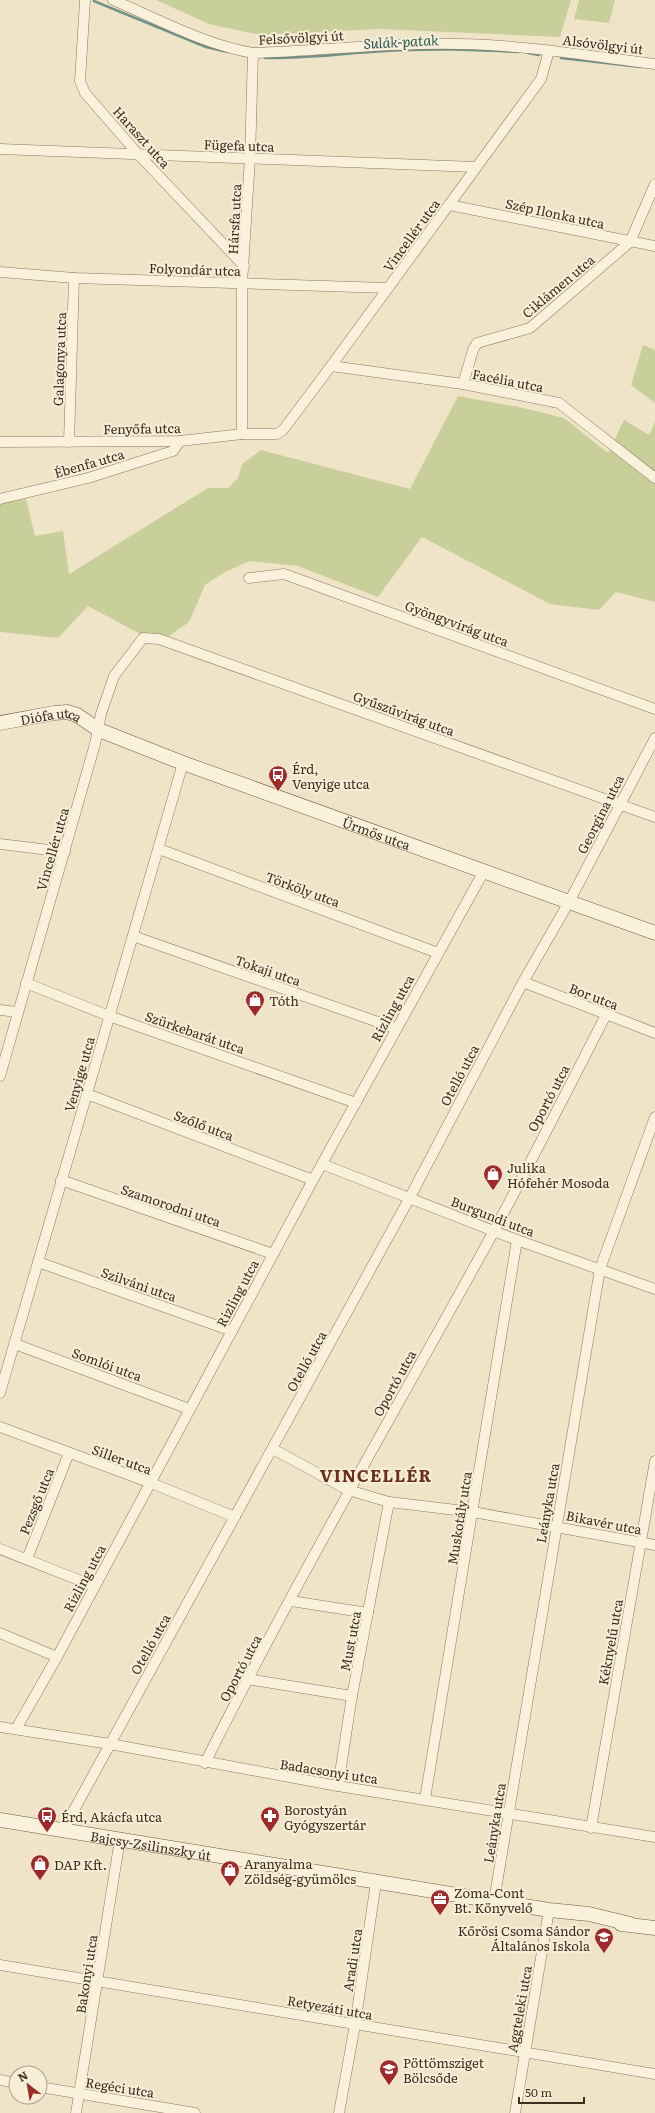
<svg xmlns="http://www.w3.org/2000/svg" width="655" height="2113" font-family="Literata,serif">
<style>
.green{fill:#c9cf9b}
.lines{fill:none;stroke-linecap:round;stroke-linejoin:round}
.stream{stroke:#6f938a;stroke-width:2.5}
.street-casing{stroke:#8d765c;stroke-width:11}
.secondary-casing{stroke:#6f573f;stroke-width:15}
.street{stroke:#faf1dc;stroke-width:10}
.secondary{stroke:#faf1dc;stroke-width:14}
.labels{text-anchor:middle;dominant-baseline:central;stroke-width:4;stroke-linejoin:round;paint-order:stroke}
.street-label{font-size:13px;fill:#3d2e20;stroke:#f7eed8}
.poi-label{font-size:13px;fill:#3d2e20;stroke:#f7eed8;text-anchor:start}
.water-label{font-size:14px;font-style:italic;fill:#2f5d5a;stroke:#f7eed8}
.district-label{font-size:17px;font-weight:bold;letter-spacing:1px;fill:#6b2e1e;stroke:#f7eed8}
</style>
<rect width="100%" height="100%" fill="#f0e4c8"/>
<g class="green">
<path d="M156,0H571L560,37L380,29L260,35L209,24Z"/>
<path d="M579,0H615L609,23L574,19Z"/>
<path d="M643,345L655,350V403L631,385Z"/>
<path d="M458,396L519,407L564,418L608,453L624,420L649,435L655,422V602L616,592L599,610L550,604L422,537L378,597L298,566L250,561L225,572L205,585L189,622L169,636L142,635L88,606L58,638L0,632V503L26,499L35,536L63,531L69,574L208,488H228L238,478L242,464L261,450L410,489Z"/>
</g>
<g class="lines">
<g class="stream">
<path d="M94,1L206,47L228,52"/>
<path d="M528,53L539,55"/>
<path d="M265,58C307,59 345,53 386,51C430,48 474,50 518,52"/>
<path d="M561,58L641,67"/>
</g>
<defs>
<g id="street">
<path d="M85,0L80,81L85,93L138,154L244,266"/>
<path d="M113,0C160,20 203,44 253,53C322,51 390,42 459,44C525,45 590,56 655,64"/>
<path d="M0,149L476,167"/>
<path d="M449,205L655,246"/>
<path d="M0,272L74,278L388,288"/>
<path d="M331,366L463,384L559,403L655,478"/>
<path d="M463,384L473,350L477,343L530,328L630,242L655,184"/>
<path d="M242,434V284L250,158L253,53"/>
<path d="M0,442L180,441L242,434H277L283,430L331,366L541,79L549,51"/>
<path d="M69,442L74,278"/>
<path d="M0,499L88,478L173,451L180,441"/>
<path d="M249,578L284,574L655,709"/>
<path d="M0,844L65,852"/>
<path d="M159,849L438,953"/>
<path d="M133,936L395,1028"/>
<path d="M523,982L655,1033"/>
<path d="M26,983L109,1016L356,1103"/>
<path d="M0,1010L17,1012"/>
<path d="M0,1076L95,744L101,714L114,676L143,638L159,639L655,817"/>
<path d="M87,1094L313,1180"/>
<path d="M322,1164L517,1240L655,1289"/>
<path d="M61,1180L273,1254"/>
<path d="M38,1262L232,1331"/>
<path d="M15,1344L189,1409"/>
<path d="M0,1393L183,763"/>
<path d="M0,1427L151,1483L235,1517"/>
<path d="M273,1449L348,1490L389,1502L473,1512L655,1545"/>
<path d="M0,1549L94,1586"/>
<path d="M27,1559L69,1453"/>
<path d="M291,1601L368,1613"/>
<path d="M0,1633L57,1657"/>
<path d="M247,1679L352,1696"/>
<path d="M0,1727L110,1744L338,1786L655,1837"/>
<path d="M16,1729L57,1657L313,1180L484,871"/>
<path d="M205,1763C295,1582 397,1408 494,1231C532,1160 569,1087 606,1015"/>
<path d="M338,1786L352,1696L389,1502"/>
<path d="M425,1799L517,1240"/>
<path d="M591,1828L655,1461"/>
<path d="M63,1830L409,1199L523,982L569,902L655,738"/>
<path d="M494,1901L600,1269L655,1117"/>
<path d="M0,1965L655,2074"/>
<path d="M0,2080L16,2083"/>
<path d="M40,2087L195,2113"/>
<path d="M76,2113L120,1839"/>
<path d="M339,2113L355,2025L376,1882"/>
<path d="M515,2113L549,1910"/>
</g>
<g id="secondary">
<path id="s1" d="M0,723L54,713L67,712L77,715L99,730L183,763L655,933"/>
<path id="s2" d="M0,1820L549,1910L589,1914L630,1924"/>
<path d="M621,1924L655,1928"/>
</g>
</defs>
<use href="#street" class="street-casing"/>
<use href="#secondary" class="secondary-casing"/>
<use href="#street" class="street"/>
<use href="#secondary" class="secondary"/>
</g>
<defs>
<symbol id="bus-pin" viewBox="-11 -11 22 30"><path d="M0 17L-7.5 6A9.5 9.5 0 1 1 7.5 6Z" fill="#9e2a2b" stroke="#f7eed8"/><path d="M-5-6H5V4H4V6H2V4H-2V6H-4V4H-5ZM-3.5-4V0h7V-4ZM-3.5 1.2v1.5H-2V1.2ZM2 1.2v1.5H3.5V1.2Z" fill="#fff"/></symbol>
<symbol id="shop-pin" viewBox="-11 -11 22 30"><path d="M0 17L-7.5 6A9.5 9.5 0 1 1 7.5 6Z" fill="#9e2a2b" stroke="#f7eed8"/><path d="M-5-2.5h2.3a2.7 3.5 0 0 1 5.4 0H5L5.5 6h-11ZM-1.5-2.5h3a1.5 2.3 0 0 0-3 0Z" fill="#fff"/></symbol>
<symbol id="pharmacy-pin" viewBox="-11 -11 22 30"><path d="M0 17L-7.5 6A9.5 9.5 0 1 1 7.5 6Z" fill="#9e2a2b" stroke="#f7eed8"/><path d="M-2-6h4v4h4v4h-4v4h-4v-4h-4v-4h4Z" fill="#fff"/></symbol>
<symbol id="office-pin" viewBox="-11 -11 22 30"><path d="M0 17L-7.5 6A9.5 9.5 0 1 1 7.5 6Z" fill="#9e2a2b" stroke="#f7eed8"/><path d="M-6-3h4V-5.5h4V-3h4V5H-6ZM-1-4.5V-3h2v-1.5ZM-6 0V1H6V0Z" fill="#fff"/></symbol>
<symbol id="school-pin" viewBox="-11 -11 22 30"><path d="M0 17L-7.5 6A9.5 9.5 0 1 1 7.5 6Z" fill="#9e2a2b" stroke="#f7eed8"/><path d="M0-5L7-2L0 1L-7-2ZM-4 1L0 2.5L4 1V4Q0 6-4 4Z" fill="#fff"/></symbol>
</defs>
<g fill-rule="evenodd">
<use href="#bus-pin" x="267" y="764" width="22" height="30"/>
<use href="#shop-pin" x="244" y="989" width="22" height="30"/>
<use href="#shop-pin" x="482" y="1163" width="22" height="30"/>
<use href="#bus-pin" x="36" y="1805" width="22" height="30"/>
<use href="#pharmacy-pin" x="259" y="1805" width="22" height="30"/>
<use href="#shop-pin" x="29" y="1853" width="22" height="30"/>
<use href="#shop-pin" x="219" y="1859" width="22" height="30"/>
<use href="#office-pin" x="429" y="1888" width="22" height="30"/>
<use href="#school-pin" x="593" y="1926" width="22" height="30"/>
<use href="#school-pin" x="378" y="2058" width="22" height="30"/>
</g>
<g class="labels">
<g class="street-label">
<text transform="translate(301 37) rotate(-3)">Felsővölgyi út</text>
<text transform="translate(603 44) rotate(7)">Alsóvölgyi út</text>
<text transform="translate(142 137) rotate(48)">Haraszt utca</text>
<text transform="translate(239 145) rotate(2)">Fügefa utca</text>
<text transform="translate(555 213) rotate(12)">Szép Ilonka utca</text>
<text transform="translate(234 219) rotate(-87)">Hársfa utca</text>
<text transform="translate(411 235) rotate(-54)">Vincellér utca</text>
<text transform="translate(195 269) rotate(2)">Folyondár utca</text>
<text transform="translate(558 286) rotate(-40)">Ciklámen utca</text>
<text transform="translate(59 359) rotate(-88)">Galagonya utca</text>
<text transform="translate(508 380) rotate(11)">Facélia utca</text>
<text transform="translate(142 428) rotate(-1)">Fenyőfa utca</text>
<text transform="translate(89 463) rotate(-16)">Ébenfa utca</text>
<text transform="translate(457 623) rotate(20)">Gyöngyvirág utca</text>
<text transform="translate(404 713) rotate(20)">Gyűszűvirág utca</text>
<text stroke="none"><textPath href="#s1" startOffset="52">Diófa utca</textPath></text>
<text transform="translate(600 814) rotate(-63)">Georgina utca</text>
<text stroke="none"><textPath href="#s1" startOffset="401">Ürmös utca</textPath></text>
<text transform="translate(52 849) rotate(-74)">Vincellér utca</text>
<text transform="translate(303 889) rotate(20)">Törköly utca</text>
<text transform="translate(268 970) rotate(19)">Tokaji utca</text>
<text transform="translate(594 996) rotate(21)">Bor utca</text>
<text transform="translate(392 1008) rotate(-61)">Rizling utca</text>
<text transform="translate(195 1032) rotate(19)">Szürkebarát utca</text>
<text transform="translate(79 1074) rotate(-74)">Venyige utca</text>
<text transform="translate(459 1075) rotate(-62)">Otelló utca</text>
<text transform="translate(548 1098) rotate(-62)">Oportó utca</text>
<text transform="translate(204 1125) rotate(21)">Szőlő utca</text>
<text transform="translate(171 1205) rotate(19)">Szamorodni utca</text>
<text transform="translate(493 1216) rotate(21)">Burgundi utca</text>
<text transform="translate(139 1284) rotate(19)">Szilváni utca</text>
<text transform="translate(237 1293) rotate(-62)">Rizling utca</text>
<text transform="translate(306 1361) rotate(-61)">Otelló utca</text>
<text transform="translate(107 1364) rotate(20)">Somlói utca</text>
<text transform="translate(394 1383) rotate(-61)">Oportó utca</text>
<text transform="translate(122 1459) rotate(20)">Siller utca</text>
<text transform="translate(36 1501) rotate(-68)">Pezsgő utca</text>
<text transform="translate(547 1503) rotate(-80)">Leányka utca</text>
<text transform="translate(459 1518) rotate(-81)">Muskotály utca</text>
<text transform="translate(604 1522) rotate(11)">Bikavér utca</text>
<text transform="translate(84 1578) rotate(-62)">Rizling utca</text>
<text transform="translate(350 1641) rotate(-79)">Must utca</text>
<text transform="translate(610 1642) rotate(-80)">Kéknyelű utca</text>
<text transform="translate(150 1644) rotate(-61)">Otelló utca</text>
<text transform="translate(240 1668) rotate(-62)">Oportó utca</text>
<text transform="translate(329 1771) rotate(9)">Badacsonyi utca</text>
<text transform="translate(494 1823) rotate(-81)">Leányka utca</text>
<text stroke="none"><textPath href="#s2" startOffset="153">Bajcsy-Zsilinszky út</textPath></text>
<text transform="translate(352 1960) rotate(-81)">Aradi utca</text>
<text transform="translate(86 1974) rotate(-81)">Bakonyi utca</text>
<text transform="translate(330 2007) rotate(10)">Retyezáti utca</text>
<text transform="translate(519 2009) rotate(-80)">Aggteleki utca</text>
<text transform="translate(120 2087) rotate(9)">Regéci utca</text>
</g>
<g class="poi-label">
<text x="292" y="768">Érd,<tspan x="292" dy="15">Venyige utca</tspan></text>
<text x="269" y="1000">Tóth</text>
<text x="507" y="1167">Julika<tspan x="507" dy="15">Hófehér Mosoda</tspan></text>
<text x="284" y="1809">Borostyán<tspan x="284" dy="15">Gyógyszertár</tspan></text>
<text x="61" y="1816">Érd, Akácfa utca</text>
<text x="244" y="1863">Aranyalma<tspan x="244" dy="15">Zöldség-gyümölcs</tspan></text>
<text x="54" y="1864">DAP Kft.</text>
<text x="454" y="1892">Zoma-Cont<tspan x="454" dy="15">Bt. Könyvelő</tspan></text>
<text x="590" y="1930" text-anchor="end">Kőrösi Csoma Sándor<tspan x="590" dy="15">Általános Iskola</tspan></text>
<text x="403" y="2062">Pöttömsziget<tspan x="403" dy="15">Bölcsőde</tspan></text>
</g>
<g class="water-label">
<text transform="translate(401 41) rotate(-3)">Sulák-patak</text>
</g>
<g class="district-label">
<text x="376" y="1474">VINCELLÉR</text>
</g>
</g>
<g transform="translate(28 2085) rotate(329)"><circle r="19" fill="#f7eed8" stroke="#ada18e"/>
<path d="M0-3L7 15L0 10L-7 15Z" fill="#9e2a2b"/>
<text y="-6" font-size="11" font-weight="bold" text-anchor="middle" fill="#3d2e20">N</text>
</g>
<path d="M519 2097v6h65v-6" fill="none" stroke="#3d2e20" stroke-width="2"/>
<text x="525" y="2097" font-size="12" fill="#3d2e20" stroke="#f7eed8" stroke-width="3" paint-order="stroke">50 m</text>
</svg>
